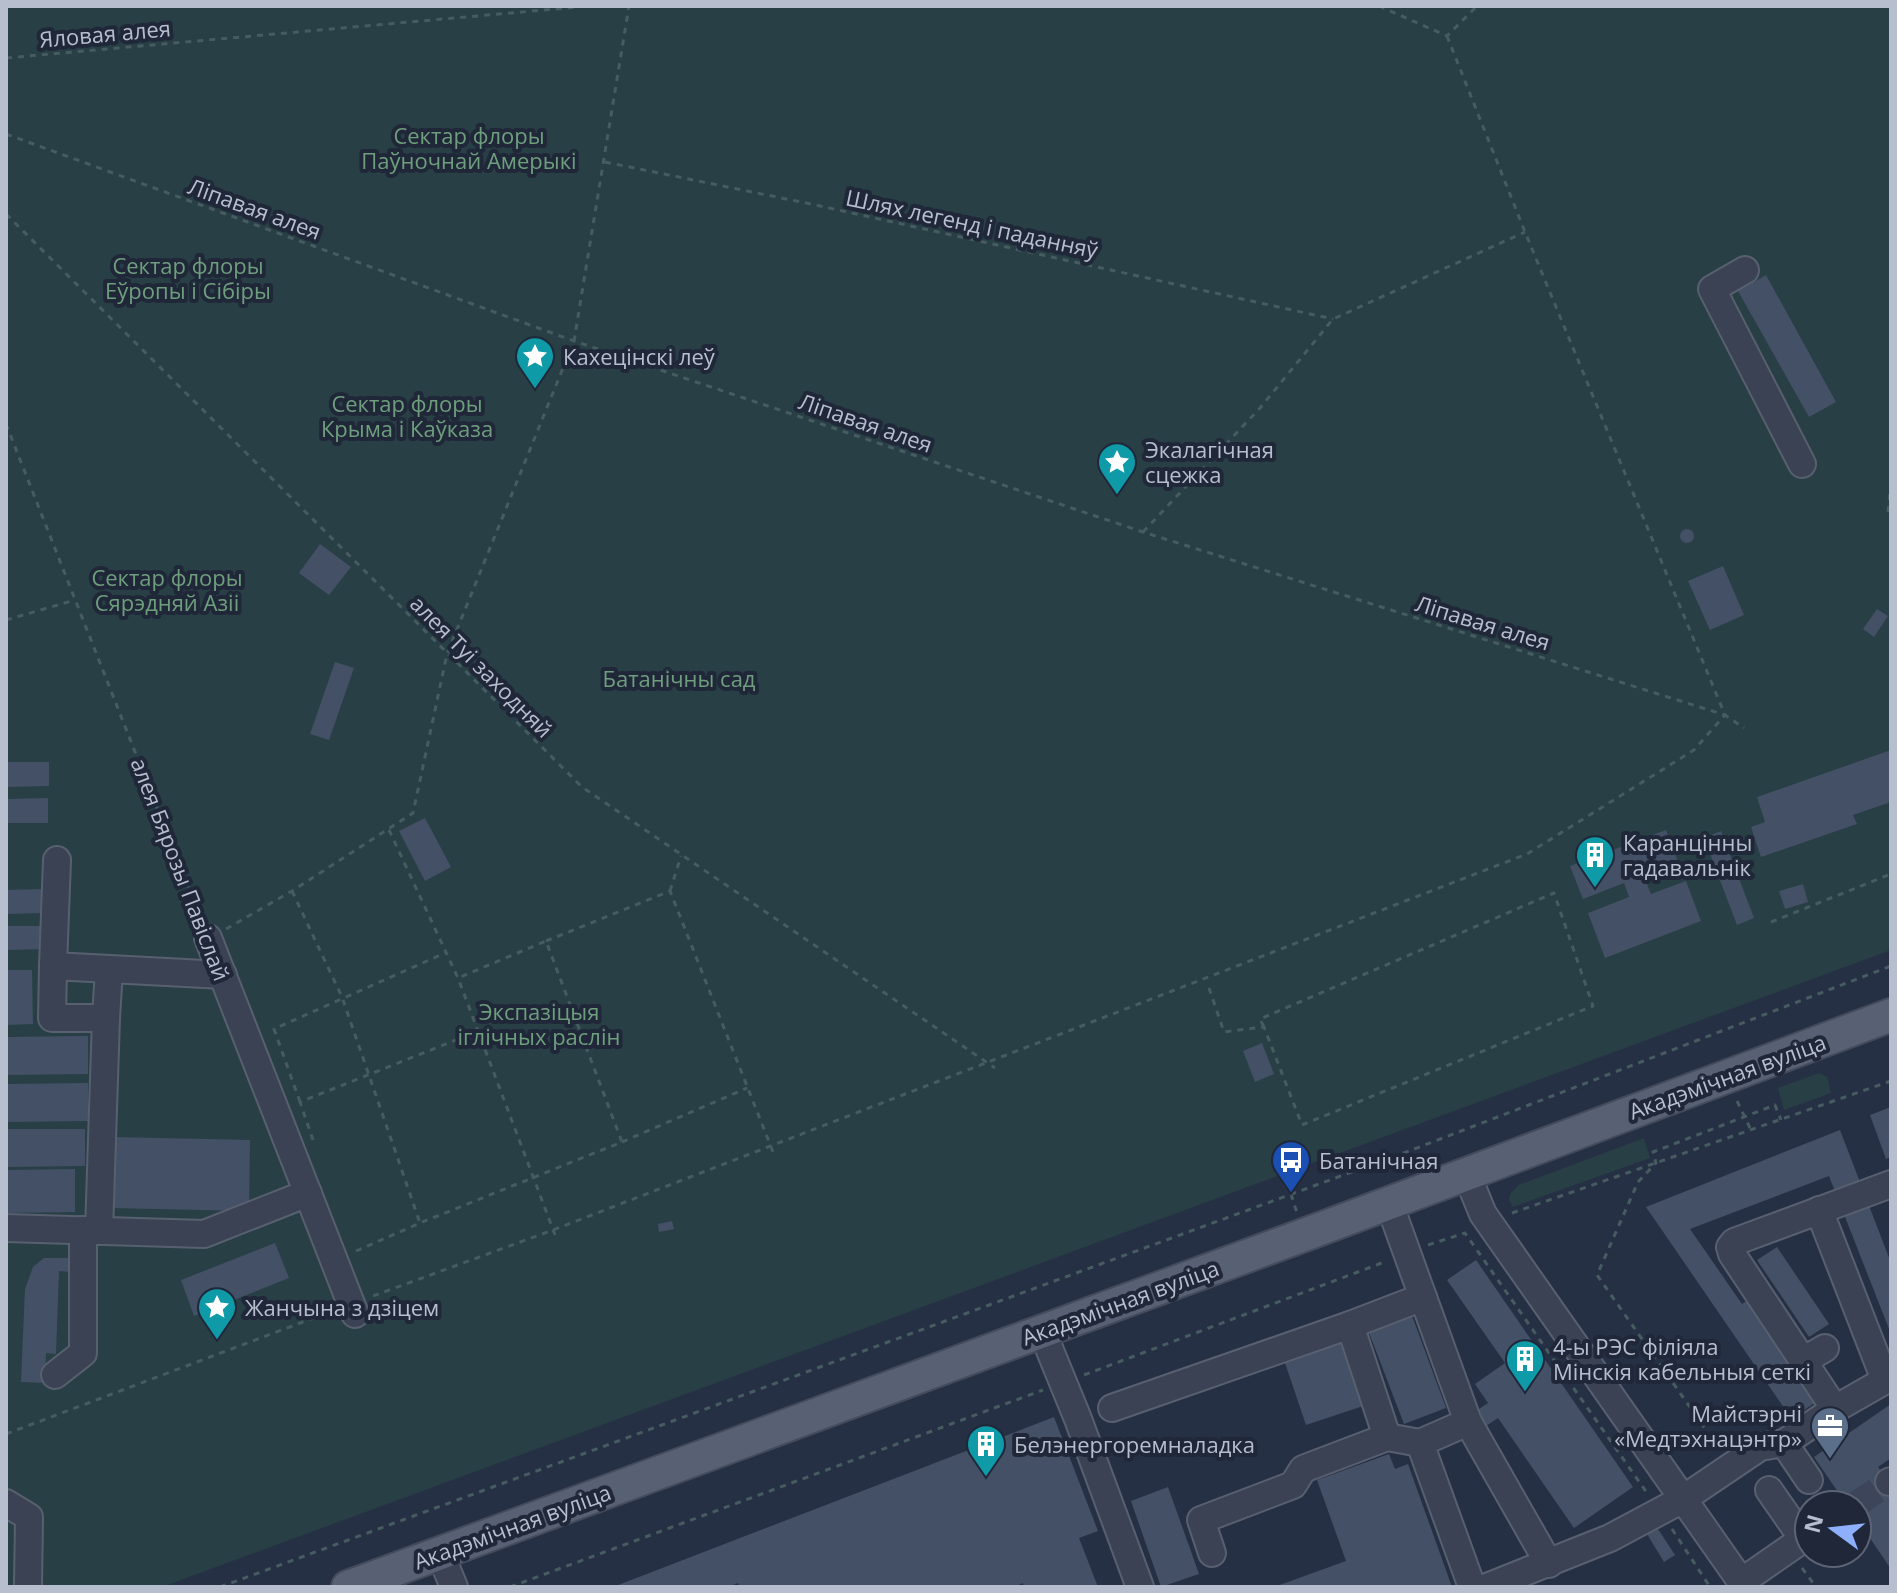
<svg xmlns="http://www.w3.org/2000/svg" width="1897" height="1593" font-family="'Open Sans',sans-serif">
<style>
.green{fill:#283f45}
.building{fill:#445066}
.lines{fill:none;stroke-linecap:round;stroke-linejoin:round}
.minor-tunnel{stroke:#3c4559;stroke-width:26;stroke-dasharray:26 13;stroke-linecap:butt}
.minor-casing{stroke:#586070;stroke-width:30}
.major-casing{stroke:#444b5c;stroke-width:36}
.path{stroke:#465c61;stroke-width:3;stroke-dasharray:6 6;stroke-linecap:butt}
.minor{stroke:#3a4253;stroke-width:26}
.major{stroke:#586173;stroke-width:32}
.labels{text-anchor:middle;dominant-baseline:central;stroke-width:8;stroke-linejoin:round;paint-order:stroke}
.street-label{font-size:22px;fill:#b7becd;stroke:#1f2739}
.park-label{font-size:22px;fill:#6e9f7d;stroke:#1f2739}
.poi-label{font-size:22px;fill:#b7becd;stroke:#1f2739;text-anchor:start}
</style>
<rect width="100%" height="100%" fill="#263044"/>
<g class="green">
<path d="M6,6H1891V950L162,1587H6Z"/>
<path d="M1819,1073L1827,1077L1831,1093L1784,1110L1778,1088Z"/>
<path d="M1644,1138L1650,1158L1513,1207L1509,1200L1510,1194L1519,1185Z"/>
</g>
<g class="building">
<path d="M1766,275L1836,402L1809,417L1738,291Z"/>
<circle cx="1687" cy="536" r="7"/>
<path d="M320,544L351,567L329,595L299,573Z"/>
<path d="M1723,566L1744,615L1710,630L1688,581Z"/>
<path d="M1877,609L1888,616L1874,637L1863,629Z"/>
<path d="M335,662L354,668L329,740L310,734Z"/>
<path d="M1891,750V802L1853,815L1857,824L1761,857L1751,827L1765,822L1757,797Z"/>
<path d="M6,762H49V786L6,787Z"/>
<path d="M48,798V823H6V799Z"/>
<path d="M425,818L451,867L425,881L399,831Z"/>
<path d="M1666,830L1679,864L1644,877L1651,894L1686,881L1701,921L1605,958L1588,913L1629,897L1624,883L1583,899L1570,866Z"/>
<path d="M1721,831L1754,918L1737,925L1704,838Z"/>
<path d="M1803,884L1808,902L1785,909L1779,891Z"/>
<path d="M45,889V913L6,914V890Z"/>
<path d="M6,926H44V949L6,950Z"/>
<path d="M6,970H32L33,1024L6,1025Z"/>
<path d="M88,1036V1074L6,1075V1037Z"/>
<path d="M1262,1043L1274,1074L1255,1082L1243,1051Z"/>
<path d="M88,1083V1121L6,1122V1084Z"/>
<path d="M1891,1107V1157L1886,1159L1870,1115Z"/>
<path d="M6,1129H85V1166L6,1167Z"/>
<path d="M1840,1130L1891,1263V1334L1829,1176L1690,1229L1742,1304L1753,1296L1823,1398L1791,1418L1646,1207Z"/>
<path d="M112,1137L250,1140L249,1211L110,1208Z"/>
<path d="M75,1169V1212L6,1213V1170Z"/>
<path d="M672,1221L674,1229L659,1232L658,1224Z"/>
<path d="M275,1243L289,1278L194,1316L181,1280Z"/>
<path d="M1777,1247L1829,1324L1809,1337L1757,1260Z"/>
<path d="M44,1258H71L70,1272L59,1271L56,1354L46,1353L45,1383L21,1382L25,1289L33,1267Z"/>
<path d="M1476,1260L1633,1487L1574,1528L1498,1418L1486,1426L1476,1411L1488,1403L1475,1384L1505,1363L1447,1280Z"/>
<path d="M1411,1313L1446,1408L1404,1424L1368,1330Z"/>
<path d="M1341,1341L1363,1406L1306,1425L1284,1360Z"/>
<path d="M1891,1404V1458L1878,1467L1891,1485V1569L1857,1519V1505H1847L1814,1457Z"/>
<path d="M1054,1417L1098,1531L1079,1538L1098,1587H1024L1023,1583L1014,1587H740L738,1583L728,1587H613Z"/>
<path d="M1389,1454L1395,1469L1408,1464L1452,1587H1274L1346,1561L1317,1480Z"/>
<path d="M1168,1487L1199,1574L1161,1587L1131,1501Z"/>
<path d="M1654,1523L1675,1555L1664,1562L1644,1529Z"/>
</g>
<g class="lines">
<path class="minor-tunnel" d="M1855,1505L1889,1482"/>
<defs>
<g id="minor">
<path d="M1745,270L1712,289L1802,464"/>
<path d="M208,938L355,1314"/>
<path d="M53,966L57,860"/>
<path d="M106,1018L109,969"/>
<path d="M1467,1175L1483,1214L1745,1587"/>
<path d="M1389,1203L1468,1422"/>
<path d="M1819,1210L1885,1380"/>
<path d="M6,1228L204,1234L308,1193"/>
<path d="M99,1231L106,1018H52L53,966L223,975"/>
<path d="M1042,1331L1078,1419L1140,1587"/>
<path d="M1803,1361L1825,1348"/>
<path d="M55,1375L83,1353V1230"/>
<path d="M1112,1408L1350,1325"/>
<path d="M1835,1409L1732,1254L1730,1247L1734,1242L1891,1184"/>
<path d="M1387,1437L1350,1325L1423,1297"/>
<path d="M1420,1443L1472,1587"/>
<path d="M1784,1443L1835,1409L1891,1377"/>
<path d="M1889,1482L1891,1481"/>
<path d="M6,1503L29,1517L28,1587"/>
<path d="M440,1553L454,1587"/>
<path d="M1212,1553L1201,1520L1293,1485L1303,1469L1387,1437L1420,1443L1468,1422L1549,1564"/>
<path d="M1741,1582L1803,1539L1769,1490"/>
<path d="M1487,1587L1610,1538L1683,1499L1760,1447L1784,1443L1809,1480"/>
</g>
<path id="major" d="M348,1587L1304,1235L1891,1015"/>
</defs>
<use href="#minor" class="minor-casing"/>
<use href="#major" class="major-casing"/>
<g class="path">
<path d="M1379,6L1447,36L1477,6"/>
<path d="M1447,36L1525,232L1725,715L1744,728"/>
<path d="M6,58L589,6"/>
<path d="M6,134L574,341L1143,532L1725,715L1694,750L1527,854L553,1230L373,1296"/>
<path d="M605,162L811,204L1333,319"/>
<path d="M6,214L582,787L995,1068"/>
<path d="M6,424L200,917"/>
<path d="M1888,512L1891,481"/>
<path d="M1143,532L1260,408L1333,319L1525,232"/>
<path d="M6,620L75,600"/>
<path d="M389,830L458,978L557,1240"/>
<path d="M292,891L342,997L420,1223"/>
<path d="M670,891L681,856"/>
<path d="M1771,922L1891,874"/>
<path d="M226,929L292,891L413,813L447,654L574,341L629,6"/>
<path d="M546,941L670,891L775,1157"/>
<path d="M1209,988L1224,1032L1264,1027L1302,1125L1593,1006L1554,893L1260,1019L1264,1027"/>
<path d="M1737,1101L1751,1130"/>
<path d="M300,1102L274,1029L445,953"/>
<path d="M313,1140L300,1102L476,1032"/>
<path d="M622,1142L747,1088"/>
<path d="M1291,1194L1297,1213"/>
<path d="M1512,1213L1891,1081"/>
<path d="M1428,1245L1465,1233L1647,1493"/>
<path d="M356,1251L420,1223L622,1142L546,941L458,978"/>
<path d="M1084,1375L1387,1261"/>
<path d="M6,1434L332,1311"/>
<path d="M1718,1447L1597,1275L1638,1182L1656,1163L1653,1152L1775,1105L1781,1120"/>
<path d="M1672,1529L1710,1587"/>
<path d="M1802,1568L1816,1587"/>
<path d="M220,1587L1409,1151L1891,966"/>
<path d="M510,1587L1043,1390"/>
</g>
<use href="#minor" class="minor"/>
<use href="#major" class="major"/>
</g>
<defs>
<symbol id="sight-pin" viewBox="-11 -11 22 30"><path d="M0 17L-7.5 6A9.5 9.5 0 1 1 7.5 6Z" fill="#0f9aa8" stroke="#1f2739"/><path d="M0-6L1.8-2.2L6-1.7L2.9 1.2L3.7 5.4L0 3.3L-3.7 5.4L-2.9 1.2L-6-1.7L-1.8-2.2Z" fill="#fff"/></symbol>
<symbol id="building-pin" viewBox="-11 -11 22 30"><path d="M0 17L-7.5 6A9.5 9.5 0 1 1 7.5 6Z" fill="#0f9aa8" stroke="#1f2739"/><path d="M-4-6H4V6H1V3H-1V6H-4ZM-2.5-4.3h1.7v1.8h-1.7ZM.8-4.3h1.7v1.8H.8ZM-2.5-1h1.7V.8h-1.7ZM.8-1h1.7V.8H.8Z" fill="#fff"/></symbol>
<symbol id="bus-pin" viewBox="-11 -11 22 30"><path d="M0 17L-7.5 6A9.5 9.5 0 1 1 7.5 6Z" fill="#1a4fb4" stroke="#1f2739"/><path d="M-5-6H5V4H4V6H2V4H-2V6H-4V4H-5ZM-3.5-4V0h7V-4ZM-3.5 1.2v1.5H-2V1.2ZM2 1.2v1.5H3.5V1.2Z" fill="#fff"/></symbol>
<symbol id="office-pin" viewBox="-11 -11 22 30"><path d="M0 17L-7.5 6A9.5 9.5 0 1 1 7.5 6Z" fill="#5c6f8a" stroke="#1f2739"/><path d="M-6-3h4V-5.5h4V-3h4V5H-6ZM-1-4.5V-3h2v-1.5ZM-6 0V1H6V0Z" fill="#fff"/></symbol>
</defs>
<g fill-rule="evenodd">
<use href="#sight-pin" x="513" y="334" width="44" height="60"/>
<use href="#sight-pin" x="1095" y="440" width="44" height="60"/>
<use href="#building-pin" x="1573" y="833" width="44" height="60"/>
<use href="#bus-pin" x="1269" y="1138" width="44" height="60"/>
<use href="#sight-pin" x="195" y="1285" width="44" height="60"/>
<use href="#building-pin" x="1503" y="1337" width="44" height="60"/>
<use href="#office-pin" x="1808" y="1404" width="44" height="60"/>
<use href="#building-pin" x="964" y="1422" width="44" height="60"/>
</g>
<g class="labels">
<g class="street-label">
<text transform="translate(105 33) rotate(-5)">Яловая алея</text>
<text transform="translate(255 208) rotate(20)">Ліпавая алея</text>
<text transform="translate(972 223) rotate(12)">Шлях легенд і паданняў</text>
<text transform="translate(866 422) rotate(19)">Ліпавая алея</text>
<text transform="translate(1483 622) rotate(17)">Ліпавая алея</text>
<text transform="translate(482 666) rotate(45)">алея Туі заходняй</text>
<text transform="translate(181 869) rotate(69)">алея Бярозы Павіслай</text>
<text transform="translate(1727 1076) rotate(-20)">Акадэмічная вуліца</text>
<text transform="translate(1120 1302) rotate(-20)">Акадэмічная вуліца</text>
<text transform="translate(512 1526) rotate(-20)">Акадэмічная вуліца</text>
</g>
<g class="park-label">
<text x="469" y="135">Сектар флоры<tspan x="469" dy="25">Паўночнай Амерыкі</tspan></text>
<text x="188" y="265">Сектар флоры<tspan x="188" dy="25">Еўропы і Сібіры</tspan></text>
<text x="407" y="403">Сектар флоры<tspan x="407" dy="25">Крыма і Каўказа</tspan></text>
<text x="167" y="577">Сектар флоры<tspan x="167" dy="25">Сярэдняй Азіі</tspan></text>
<text x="679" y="678">Батанічны сад</text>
<text x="539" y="1011">Экспазіцыя<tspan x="539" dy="25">іглічных раслін</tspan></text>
</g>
<g class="poi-label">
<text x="563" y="356">Кахецінскі леў</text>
<text x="1145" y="449">Экалагічная<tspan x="1145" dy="25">сцежка</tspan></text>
<text x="1623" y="842">Каранцінны<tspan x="1623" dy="25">гадавальнік</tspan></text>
<text x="1319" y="1160">Батанічная</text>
<text x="245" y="1307">Жанчына з дзіцем</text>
<text x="1553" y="1346">4-ы РЭС філіяла<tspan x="1553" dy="25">Мінскія кабельныя сеткі</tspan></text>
<text x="1802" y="1413" text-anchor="end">Майстэрні<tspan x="1802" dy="25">«Медтэхнацэнтр»</tspan></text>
<text x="1014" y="1444">Белэнергоремналадка</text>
</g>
</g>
<rect width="1897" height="1593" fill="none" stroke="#b7becd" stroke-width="16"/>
<g transform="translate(1833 1529) rotate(285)"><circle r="38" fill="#1f2739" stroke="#5c6374" stroke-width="2"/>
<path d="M0-6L14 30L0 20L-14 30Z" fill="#8daffc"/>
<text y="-12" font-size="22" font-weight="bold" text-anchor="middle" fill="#b7becd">N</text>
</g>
</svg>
